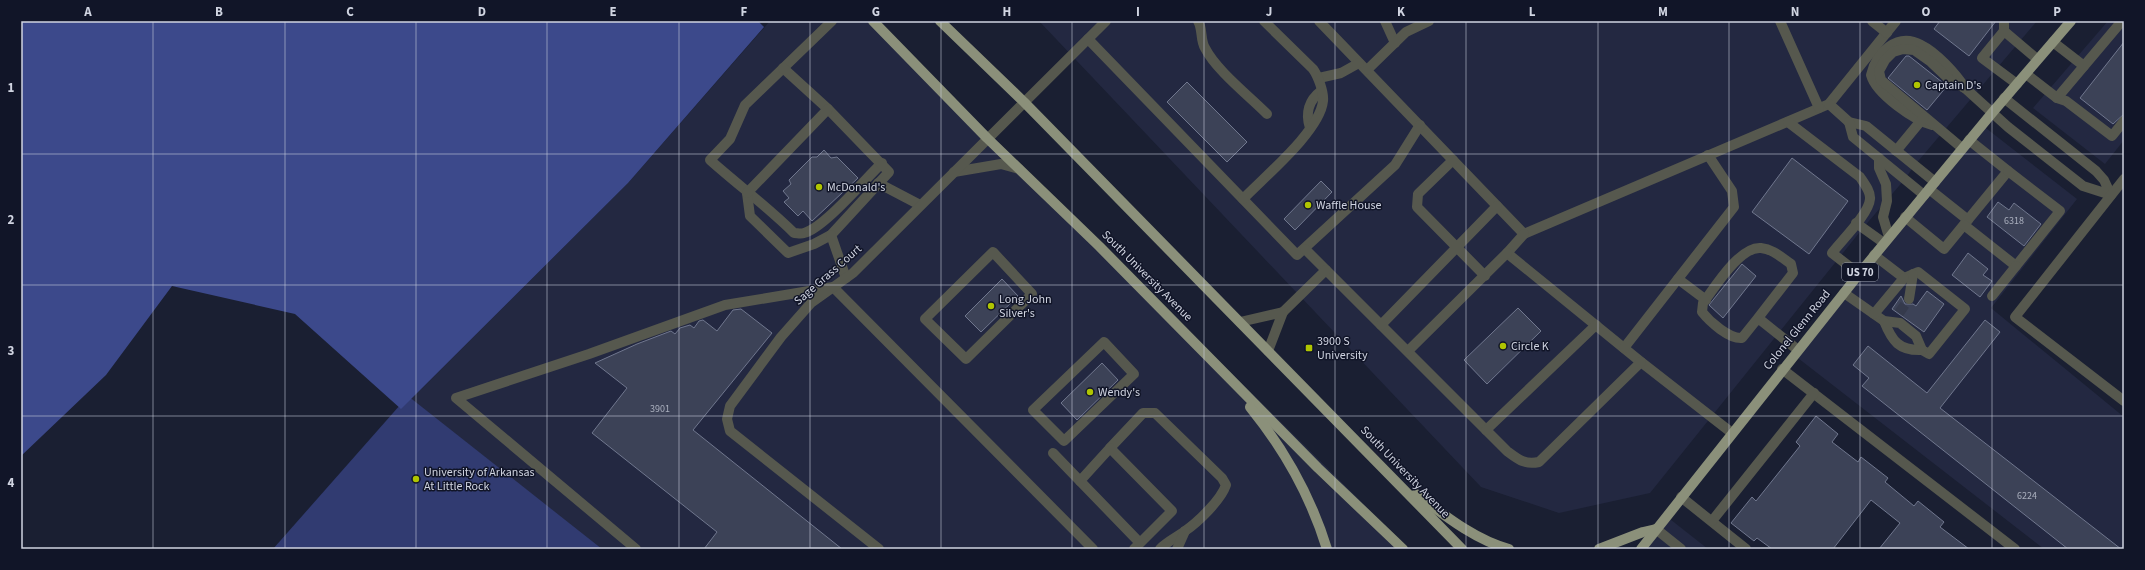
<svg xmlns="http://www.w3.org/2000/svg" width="2145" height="570" font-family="'Source Sans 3',sans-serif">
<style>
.built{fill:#232841}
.green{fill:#313b71}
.forest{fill:#3c498b}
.building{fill:#3c4257;stroke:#70778e}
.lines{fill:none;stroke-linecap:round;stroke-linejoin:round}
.minor-tunnel{stroke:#353a4c;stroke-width:10;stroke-dasharray:10 5;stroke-linecap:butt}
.minor{stroke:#56584e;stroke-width:10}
.major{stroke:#8b907a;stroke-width:10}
.grid{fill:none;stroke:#d0d4e1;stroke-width:1;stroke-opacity:0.55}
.poi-dot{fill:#b0c501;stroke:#111528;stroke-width:1.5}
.labels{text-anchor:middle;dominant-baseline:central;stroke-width:3;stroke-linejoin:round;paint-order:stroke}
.number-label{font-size:10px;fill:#abb0be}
.shield{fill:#111528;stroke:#979baa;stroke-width:1}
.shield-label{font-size:11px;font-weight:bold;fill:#d0d4e1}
.poi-label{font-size:12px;fill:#d0d4e1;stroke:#111528;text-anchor:start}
.street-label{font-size:12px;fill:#d0d4e1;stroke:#111528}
.neatline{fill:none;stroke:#d0d4e1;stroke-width:1.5}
.grid-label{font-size:13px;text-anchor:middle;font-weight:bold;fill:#d0d4e1}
</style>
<rect width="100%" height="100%" fill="#1a1f32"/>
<g class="built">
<path d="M770,21H876L1409,549H279L401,409L628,183Z"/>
<path d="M1039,21H2037L1914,166L1905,179L1863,228L1650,493L1559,513L1481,487Z"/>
<path d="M2108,21H2124V140L2105,164L2033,108Z"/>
<path d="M1982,125L2077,199L1991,308L2124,417V549H2044L1794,355Z"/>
<path d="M1666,516L1708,549H1641Z"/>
</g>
<path class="green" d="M408,396L602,549H273Z"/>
<path class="forest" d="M21,21H758L764,27L628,183L401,409L295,314L172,286L106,375L21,456Z"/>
<g class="building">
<path d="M1940,21H1996L1969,56L1934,29Z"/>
<path d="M2124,42V114L2113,124L2080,98Z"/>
<path d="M1906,56H1909L1947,86L1927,110L1888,78Z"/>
<path d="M1187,82L1247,142L1227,162L1167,102Z"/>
<path d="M824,150L831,158L837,157L858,178L812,221L803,211L798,216L784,202L789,198L783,191L791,184L789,180L812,157H817Z"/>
<path d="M1792,158L1848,201L1809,254L1752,212Z"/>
<path d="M1321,181L1332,192L1295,230L1284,219Z"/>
<path d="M1998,202L2009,210L2014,203L2041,224L2024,246L1987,217Z"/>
<path d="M1968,253L1988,269L1983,275L1992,281L1980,297L1952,275Z"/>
<path d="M1742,264L1756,276L1723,318L1709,305Z"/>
<path d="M1002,279L1018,296L981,332L965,316Z"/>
<path d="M1927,291L1944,304L1924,332L1892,309L1901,296L1905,304H1913L1916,306Z"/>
<path d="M1518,308L1541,331L1487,384L1464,360Z"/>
<path d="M741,309L772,333L693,430L842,549H704L717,532L592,433L627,388L595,363L637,344L671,331L675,334L680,328L690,325L694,328L699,321L703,320L717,331L733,310Z"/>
<path d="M1985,320L2000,332L1940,408L2121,549H2068L1862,386L1869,378L1853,365L1868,346L1927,393Z"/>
<path d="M1102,363L1118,380L1077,420L1061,403Z"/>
<path d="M1816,416L1838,434L1832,442L1858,462L1861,457L1888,478L1885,482L1914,506L1918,501L1944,522L1940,527L1969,549H1879L1900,523L1871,500L1833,549H1772L1757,538L1754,541L1731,523L1752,497L1756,501L1800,446L1796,442Z"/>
</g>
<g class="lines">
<path class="minor-tunnel" d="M1899,313L1909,299"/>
<g class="minor">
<path d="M832,21L745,105L730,139L710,160C738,185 768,207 794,233C797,233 801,234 804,233C824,228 865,179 882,163"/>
<path d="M1198,21C1203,29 1200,40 1205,48C1216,70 1249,96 1267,114"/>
<path d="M1319,21L1524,234L1829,104L1896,21"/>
<path d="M1385,21L1395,43"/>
<path d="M1780,21L1819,108"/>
<path d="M1872,21L1887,33"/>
<path d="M2004,21V31"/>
<path d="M1088,39L1297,255L1395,165L1420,125"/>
<path d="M2053,42L2084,66"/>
<path d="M1367,70L1406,32L1429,21"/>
<path d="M2026,74L2057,98L2066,101L2112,136L2124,121"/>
<path d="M1319,78L1341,73L1359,63"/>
<path d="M2017,84L1982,58L2004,31L2037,59"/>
<path d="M2057,98L2122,21"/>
<path d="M1829,104L1849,122L1866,126L1935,182"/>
<path d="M1788,122L1860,177C1864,183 1871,192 1870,199C1869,214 1841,241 1832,253L1859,274"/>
<path d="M1849,122L1853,137L1924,195"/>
<path d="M1932,125C1914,120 1876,94 1871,75C1876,53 1897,32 1921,45C1936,52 1956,74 1965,88"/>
<path d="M1310,128C1305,113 1309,100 1321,91"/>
<path d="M1962,148L1881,80L1879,71L1885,60L1893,52L1903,49L1914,50L1931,62L1950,80L1966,89L2008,127L2083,186L2111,195L2104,180L2096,171L2004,98"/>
<path d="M1896,151L1924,117"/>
<path d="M1879,158V168L1886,184L1887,201L1883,217L1889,237"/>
<path d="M1453,160L1418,194L1417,207L1485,276"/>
<path d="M954,172L1001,164L1019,169"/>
<path d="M2124,179L2015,317L2124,401"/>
<path d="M878,183L920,205"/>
<path d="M1929,189L1968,220"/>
<path d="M747,193L750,216L788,253L814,244L831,235L889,172L828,109L783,68"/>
<path d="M747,193L828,109"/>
<path d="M1243,199C1264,177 1320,131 1323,101C1324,92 1318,76 1313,69L1264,21"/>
<path d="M1905,217L1944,249L2008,171L1969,140"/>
<path d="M1856,223L1884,243"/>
<path d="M1964,225L2016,266L2060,211L2008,171"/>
<path d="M1524,234L1507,253L1641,362L1732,433"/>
<path d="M831,235L846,278"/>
<path d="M1305,249L1507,451C1519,460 1525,465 1539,462L1641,362"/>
<path d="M993,252L1032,294L966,359L925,319Z"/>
<path d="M1678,279L1706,300"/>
<path d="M1844,293L1884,321L1900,323L1916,336L1922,350L1929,354L1965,309L1918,272L1904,278L1874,255"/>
<path d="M1992,296L2016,266"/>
<path d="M1909,299L1913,274"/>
<path d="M1283,312L1326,270"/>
<path d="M1874,314L1904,278"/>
<path d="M1758,318L1742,338C1729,339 1710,322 1702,312L1703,303C1715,287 1740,246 1761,248C1773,249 1782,258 1791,264L1793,273L1758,318L1798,350"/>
<path d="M1884,321C1892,341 1899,351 1922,350"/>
<path d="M1240,322L1283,312L1268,351"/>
<path d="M1381,325L1497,206"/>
<path d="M1104,342L1134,374L1064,441L1033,410Z"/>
<path d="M1624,348L1734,207L1732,191L1708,155"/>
<path d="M1408,351L1507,253"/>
<path d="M1782,369L2015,549"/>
<path d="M1486,430L1596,325"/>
<path d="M1110,448L1143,413H1155L1222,478L1226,485C1221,500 1198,522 1185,531C1176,538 1168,541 1160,549"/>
<path d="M1053,453L1080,481"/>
<path d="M1681,497L1746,549"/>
<path d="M1712,521L1814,393"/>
<path d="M1656,529L1681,549"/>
<path d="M636,549L456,398L589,354L725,305L833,287L1093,549"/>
<path d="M879,549L730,431L727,419L730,406L781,337L811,303L853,273L1106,21"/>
<path d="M1134,549L1172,511L1110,448L1080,481L1140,543"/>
<path d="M1177,549L1185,531"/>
</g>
<g class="major">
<path d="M873,21L987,138L1099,246L1318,468L1403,549"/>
<path d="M940,21L1024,102L1462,549"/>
<path d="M1250,407C1284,449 1311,497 1327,549"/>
<path d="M1416,494C1444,515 1475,540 1509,549"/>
<path d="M1599,549L1643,532L1656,529"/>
<path d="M1641,549L1859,274L1992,113L2071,21"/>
</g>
</g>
<path class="grid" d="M153,21V549M285,21V549M416,21V549M547,21V549M679,21V549M810,21V549M941,21V549M1072,21V549M1204,21V549M1335,21V549M1466,21V549M1598,21V549M1729,21V549M1860,21V549M1992,21V549M21,154H2124M21,285H2124M21,416H2124"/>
<g class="poi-dot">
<circle cx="1917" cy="85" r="4"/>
<circle cx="819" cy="187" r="4"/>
<circle cx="1308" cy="205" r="4"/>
<circle cx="991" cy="306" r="4"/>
<circle cx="1503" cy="346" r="4"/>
<rect x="1305" y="344" width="8" height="8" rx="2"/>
<circle cx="1090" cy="392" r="4"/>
<circle cx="416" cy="479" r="4"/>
</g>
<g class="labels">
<g class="number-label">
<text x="2014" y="221">6318</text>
<text x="660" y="409">3901</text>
<text x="2027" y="496">6224</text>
</g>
<rect class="shield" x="1842" y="263" width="36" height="18" rx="3"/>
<g class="shield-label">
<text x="1860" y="272">US 70</text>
</g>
<g class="poi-label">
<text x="1925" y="85">Captain D's</text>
<text x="827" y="187">McDonald's</text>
<text x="1316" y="205">Waffle House</text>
<text x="999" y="299">Long John<tspan x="999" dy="14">Silver's</tspan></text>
<text x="1317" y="341">3900 S<tspan x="1317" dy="14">University</tspan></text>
<text x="1511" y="346">Circle K</text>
<text x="1098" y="392">Wendy's</text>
<text x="424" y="472">University of Arkansas<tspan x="424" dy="14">At Little Rock</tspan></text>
</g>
<g class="street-label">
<text transform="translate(828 275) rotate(-41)">Sage Grass Court</text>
<text transform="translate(1147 276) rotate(45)">South University Avenue</text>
<text transform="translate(1797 330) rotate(-51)">Colonel Glenn Road</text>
<text transform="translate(1405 472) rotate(46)">South University Avenue</text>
</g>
</g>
<rect width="2145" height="570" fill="none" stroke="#111528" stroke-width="44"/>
<rect x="22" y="22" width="2101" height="526" class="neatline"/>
<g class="grid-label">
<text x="88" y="16">A</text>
<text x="219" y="16">B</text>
<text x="350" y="16">C</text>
<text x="482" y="16">D</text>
<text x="613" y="16">E</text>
<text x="744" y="16">F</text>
<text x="876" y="16">G</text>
<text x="1007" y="16">H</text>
<text x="1138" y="16">I</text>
<text x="1269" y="16">J</text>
<text x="1401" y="16">K</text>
<text x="1532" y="16">L</text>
<text x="1663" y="16">M</text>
<text x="1795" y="16">N</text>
<text x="1926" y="16">O</text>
<text x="2057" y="16">P</text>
<text x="11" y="92">1</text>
<text x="11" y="224">2</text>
<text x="11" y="355">3</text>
<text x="11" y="487">4</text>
</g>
</svg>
